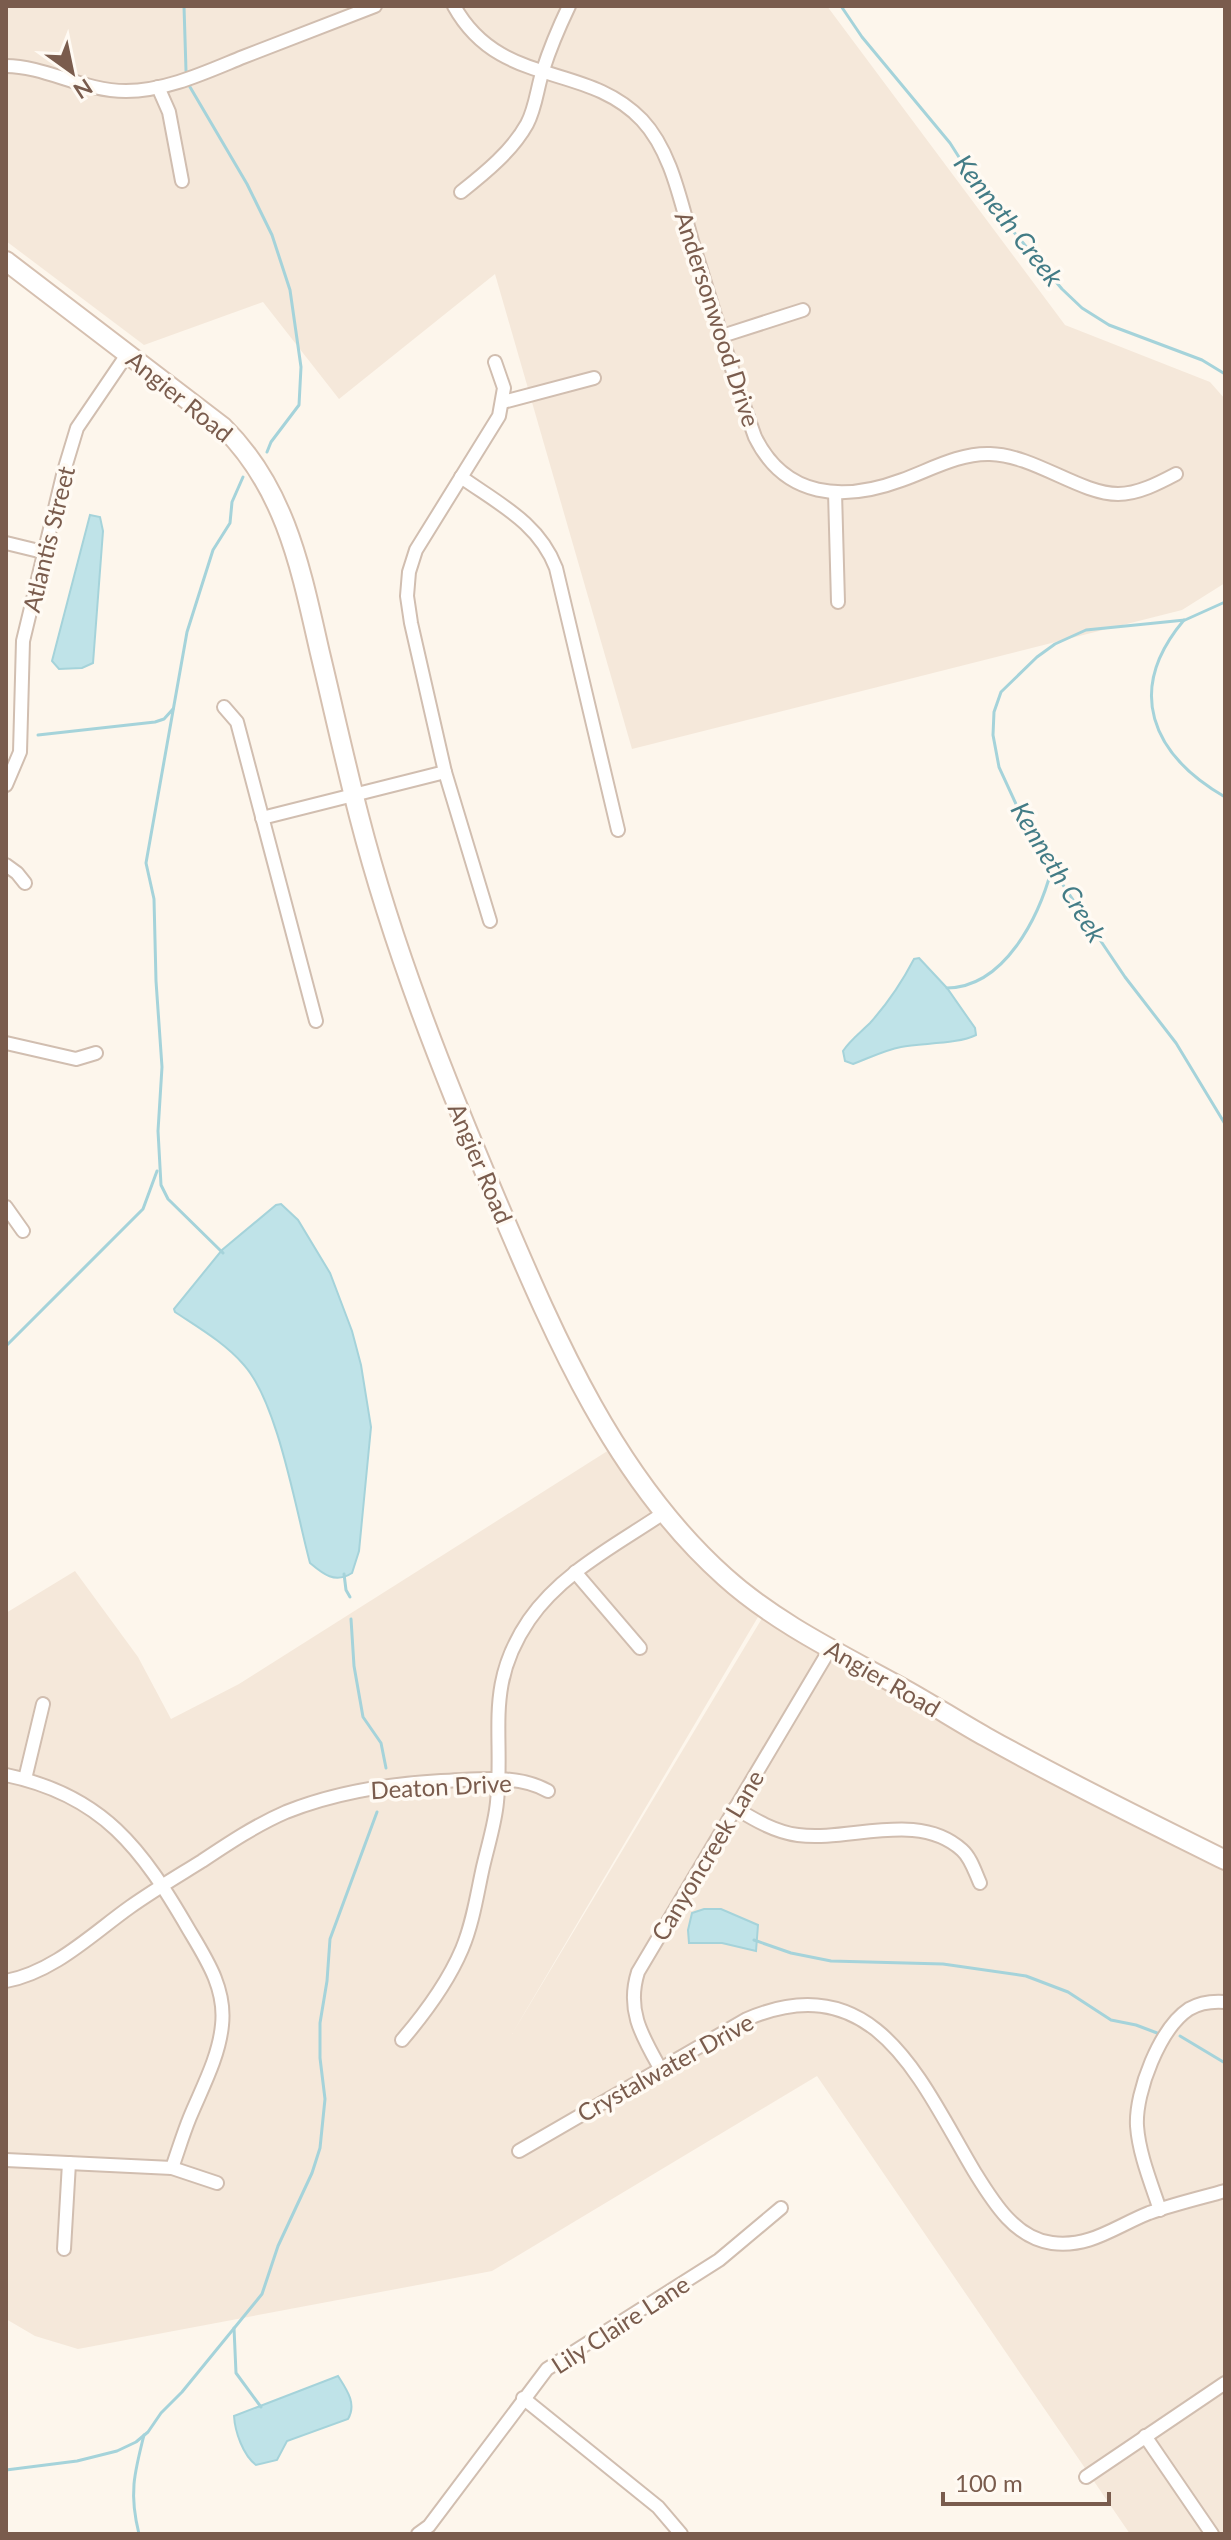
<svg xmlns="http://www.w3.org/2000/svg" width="1231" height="2540" font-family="Lato,sans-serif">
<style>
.residential{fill:#f5e8da}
.water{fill:#bfe3e8;stroke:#a5d3da;stroke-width:2}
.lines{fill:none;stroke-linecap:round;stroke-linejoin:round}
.stream{stroke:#a5d3da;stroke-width:3}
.street-casing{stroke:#d1beb0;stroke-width:16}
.secondary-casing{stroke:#d6c0b0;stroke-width:22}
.street{stroke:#fff;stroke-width:12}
.secondary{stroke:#fff;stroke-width:18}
.labels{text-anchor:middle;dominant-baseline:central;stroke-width:7;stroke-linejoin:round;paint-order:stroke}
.street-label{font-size:24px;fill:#7a5c4d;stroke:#fffaf3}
.water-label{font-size:26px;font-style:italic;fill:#437c86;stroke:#fffaf3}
</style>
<rect width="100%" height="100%" fill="#fdf6ec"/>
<g class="residential">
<path d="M6,6H827L1065,325L1210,382L1225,399V583L1182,610L632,749L495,274L339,399L263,302L144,345L6,241Z"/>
<path d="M609,1450L765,1605L512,2034L767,1610L1225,1860V2534H1130L817,2076L492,2271L78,2349L35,2336L6,2319V1613L75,1571L138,1657L171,1719L239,1684Z"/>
</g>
<g class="water">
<path d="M90,515L100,517L103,531L93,663L82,668L59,669L52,661Z"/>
<path d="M919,958L947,988L975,1028L976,1035C959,1044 922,1043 901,1047C885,1050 869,1058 853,1064L845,1061L843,1051C850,1040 861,1032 870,1023C888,1003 902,982 914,959Z"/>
<path d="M281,1204L298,1220L330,1273L352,1331L361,1365L371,1427L359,1551L352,1573C335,1584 323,1574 310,1563C296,1511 278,1403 244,1365C225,1343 199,1328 175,1312L174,1309L222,1250L276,1205Z"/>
<path d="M704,1909H721L758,1925L756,1951L722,1943H689L688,1930L692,1913Z"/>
<path d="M338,2376C347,2390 357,2404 348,2419L287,2441L277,2460L256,2465C243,2455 235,2432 234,2416Z"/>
</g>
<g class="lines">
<g class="stream">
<path d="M184,6L186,71"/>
<path d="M841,6L862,37L950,143L985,198L1062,289L1082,308L1109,325L1202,360L1225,374"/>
<path d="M190,87L247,184L272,235L290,290L301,367L299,405L271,442L267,452"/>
<path d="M1225,602L1185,620L1086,630L1055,644L1037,657L1001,692L994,712L993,735L999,767L1032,839L1125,977L1176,1043L1225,1124"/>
<path d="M1184,620C1125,690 1151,754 1225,797"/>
<path d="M38,735L155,722L164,719L173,709"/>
<path d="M947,988C1005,987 1039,917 1052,868"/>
<path d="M223,1253L168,1199L161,1185L158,1131L162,1067L156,981L154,899L146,863L187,632L213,550L230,523L232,502L243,477"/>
<path d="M6,1346L143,1209L157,1171"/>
<path d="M344,1574L346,1590L350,1597"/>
<path d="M351,1619L354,1666L363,1717L381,1743L386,1768"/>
<path d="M754,1940L791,1953L831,1961L943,1964L1026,1976L1068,1992L1111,2020L1136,2025L1157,2033"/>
<path d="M1180,2036L1225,2063"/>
<path d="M234,2328L236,2373L261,2407"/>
<path d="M6,2470L77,2461L117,2451L136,2442L148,2432L161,2413L182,2392L262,2294L278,2246L312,2173L320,2148L325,2099L320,2058V2023L327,1981L330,1939L377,1812"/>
<path d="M139,2534C129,2494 134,2474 144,2435"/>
</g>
<defs>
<g id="street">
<path d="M454,6C500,89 586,61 642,120C672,152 681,204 693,244C713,308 732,373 755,437C785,498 843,502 902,480C930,470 959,453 990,454C1034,455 1080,494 1118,494C1138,494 1159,483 1176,474"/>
<path d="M6,66C45,66 83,91 126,91C166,91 206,72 243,57C287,40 331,23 375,6"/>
<path d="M158,87L169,112L182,181"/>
<path d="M461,192C485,173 512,151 527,124C536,107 537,88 543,70C550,48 559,27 569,6"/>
<path d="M722,336L803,310"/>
<path d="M503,402L594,378"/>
<path d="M461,477C499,504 539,523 556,568L618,830"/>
<path d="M835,492L838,602"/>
<path d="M6,543L43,552"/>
<path d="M224,707L237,722L316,1021"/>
<path d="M6,785L20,752L23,641L64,471L77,428L128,353"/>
<path d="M262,818L445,772"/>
<path d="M6,865L17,873L25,883"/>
<path d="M490,921L445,772L411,623L407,596L409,572L416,550L499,416L504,388L495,362"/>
<path d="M6,1043L76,1059L96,1053"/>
<path d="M6,1207L23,1231"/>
<path d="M575,1572L640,1648"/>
<path d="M6,1775C103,1795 142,1849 189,1930C207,1960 226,1989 222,2025C219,2057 202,2088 190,2117C183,2134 178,2151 172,2168"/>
<path d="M25,1779L43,1704"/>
<path d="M735,1808C755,1820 775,1832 798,1835C850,1842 918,1810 962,1850C971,1858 975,1872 980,1883"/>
<path d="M6,1981C54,1972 92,1934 130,1907C154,1890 178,1876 202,1861C229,1843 256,1825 286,1812C336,1792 388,1784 441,1781C476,1780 516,1773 548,1791"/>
<path d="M402,2040C426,2012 448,1982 462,1949C473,1923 477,1894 483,1867C488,1845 495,1824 497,1802C504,1732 484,1686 529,1620C562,1572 618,1544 665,1512"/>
<path d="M660,2068C642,2036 626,2010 638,1972L830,1649"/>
<path d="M519,2151L747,2019C875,1964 921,2082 974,2171C992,2200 1014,2238 1052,2243C1090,2248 1116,2226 1149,2213C1174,2204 1200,2198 1225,2191"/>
<path d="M6,2160L172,2168L217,2183"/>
<path d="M1160,2210C1151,2183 1139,2154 1137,2126C1135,2092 1160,2028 1189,2009C1201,2002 1212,2001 1225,2002"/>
<path d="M64,2249L69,2163"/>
<path d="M523,2398L658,2507L681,2534"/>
<path d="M1145,2436L1212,2534"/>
<path d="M1086,2477L1225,2383"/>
<path d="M418,2534L429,2526L547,2369L719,2260L781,2208"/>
</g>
<path id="secondary" d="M6,261L223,427C286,489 301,570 320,653C333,707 345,762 359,816C393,948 443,1074 496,1199C554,1335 613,1477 725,1577C777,1624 845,1656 906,1690C933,1705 959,1722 986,1737C1064,1781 1145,1820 1225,1860"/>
</defs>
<use href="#street" class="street-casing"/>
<use href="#secondary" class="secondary-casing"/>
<use href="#street" class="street"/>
<use href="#secondary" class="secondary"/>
</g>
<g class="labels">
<g class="street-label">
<text transform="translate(718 319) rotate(72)">Andersonwood Drive</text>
<text transform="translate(180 396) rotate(39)">Angier Road</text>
<text transform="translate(48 539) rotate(-76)">Atlantis Street</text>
<text transform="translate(481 1163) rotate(67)">Angier Road</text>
<text transform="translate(883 1678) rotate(30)">Angier Road</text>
<text transform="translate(441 1786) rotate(-3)">Deaton Drive</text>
<text transform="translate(707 1855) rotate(-59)">Canyoncreek Lane</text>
<text transform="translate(665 2067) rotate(-29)">Crystalwater Drive</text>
<text transform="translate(620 2324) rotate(-33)">Lily Claire Lane</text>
</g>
<g class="water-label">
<text transform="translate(1009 220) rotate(52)">Kenneth Creek</text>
<text transform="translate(1059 872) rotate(59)">Kenneth Creek</text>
</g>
</g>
<rect width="1231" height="2540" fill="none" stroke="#7a5c4d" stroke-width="16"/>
<g transform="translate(72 72) rotate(147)" stroke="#fffaf3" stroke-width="6" paint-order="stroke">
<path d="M0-6L14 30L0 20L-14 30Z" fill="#7a5c4d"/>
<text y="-12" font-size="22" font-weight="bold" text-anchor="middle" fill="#7a5c4d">N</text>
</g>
<path d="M943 2492v12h166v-12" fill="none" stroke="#7a5c4d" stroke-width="4"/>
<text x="955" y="2492" font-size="24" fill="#7a5c4d" stroke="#fffaf3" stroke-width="6" paint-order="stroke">100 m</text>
</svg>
